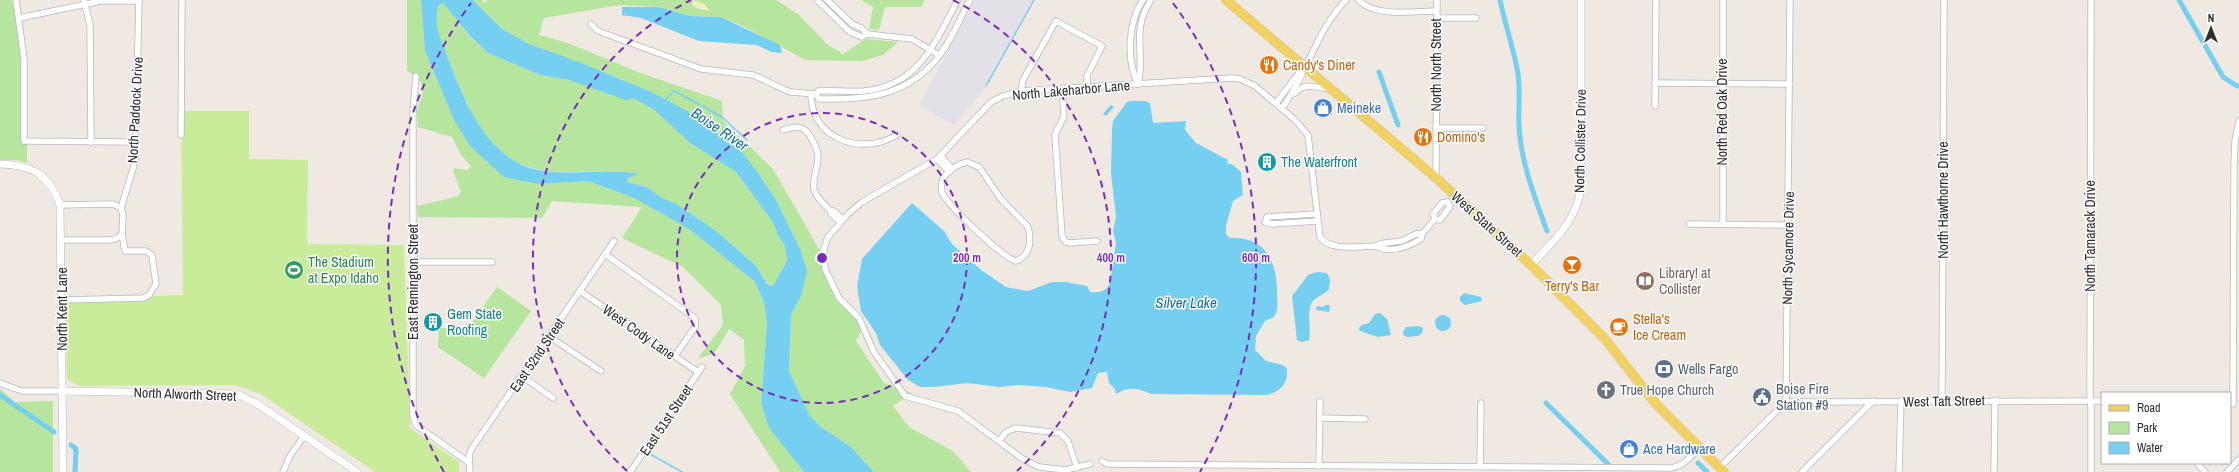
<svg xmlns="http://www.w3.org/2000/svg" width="2239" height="472" font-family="'Archivo Narrow',sans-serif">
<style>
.industrial{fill:#e3e1e8}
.green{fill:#b6e59e}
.sand{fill:#f3ecc5}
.pitch{fill:#c9ec9a}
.water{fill:#75cff0;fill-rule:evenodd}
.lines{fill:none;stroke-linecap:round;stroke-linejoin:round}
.stream{stroke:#75cff0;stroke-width:1.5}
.canal{stroke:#75cff0;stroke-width:5}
.minor-casing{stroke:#b4b7c1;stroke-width:7}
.tertiary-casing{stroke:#b4b7c1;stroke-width:8}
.primary-casing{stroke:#c9c9c9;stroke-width:10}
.minor{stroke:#fff;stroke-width:5.5}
.tertiary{stroke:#fff;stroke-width:7}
.primary{stroke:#f2d163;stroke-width:9}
.ring{fill:none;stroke:#7b2cbf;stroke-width:2;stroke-dasharray:7 5}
.labels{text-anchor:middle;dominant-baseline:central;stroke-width:3;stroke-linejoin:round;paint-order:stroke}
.food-label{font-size:14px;fill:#c56008;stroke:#fff;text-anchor:start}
.street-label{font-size:14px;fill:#2e2e2e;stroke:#fff}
.shop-label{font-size:14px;fill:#366cbe;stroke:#fff;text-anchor:start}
.culture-label{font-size:14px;fill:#0d838f;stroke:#fff;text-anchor:start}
.leisure-label{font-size:14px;fill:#27864d;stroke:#fff;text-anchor:start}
.education-label{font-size:14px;fill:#785e54;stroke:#fff;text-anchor:start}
.service-label{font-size:14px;fill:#4e5e75;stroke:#fff;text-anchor:start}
.worship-label{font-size:14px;fill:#5b616d;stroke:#fff;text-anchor:start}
.water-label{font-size:15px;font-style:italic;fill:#0d6fa3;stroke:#fff}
.centre{fill:#7b2cbf;stroke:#fff;stroke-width:2}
.ring-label{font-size:12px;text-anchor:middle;font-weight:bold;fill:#7b2cbf;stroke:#fff;stroke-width:3;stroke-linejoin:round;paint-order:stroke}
</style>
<rect width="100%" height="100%" fill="#efe9e1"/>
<path class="industrial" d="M975,0H1033L988,85L954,125L919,105Z"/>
<g class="green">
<path d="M0,0H12L27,73V163L17,160H0Z"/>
<path d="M407,0H421L425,51L454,120L538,184L588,181L634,198L689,229L754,281L764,302L767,324L761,403L769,428L804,472H780L730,394L745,366L744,340L729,329L714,354L698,358L723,325L721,305L683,267L622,238L642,207L552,201L542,218L418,217L417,206L459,196L461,192L453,171L454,168L468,170L471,166L461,155L452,137L418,127C418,121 416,112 418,107C426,90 425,80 407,71Z"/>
<path d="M473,0H482L484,3L487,0H776L798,14L828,45L843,54L866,39L898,42L883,55L862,61L805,60L745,27L721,17L690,16L659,7L619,5L544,18L539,35L568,43L638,72L722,101L723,121L773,169L823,256C826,289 847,302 863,327L856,341L884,383L912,393L893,406L909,427L953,451L971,472H874L850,446L822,428L810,416L789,371L791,315L801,296L800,249L776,200L758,173L621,79L529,44L502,29Z"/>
<path d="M861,0H925L921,7H885L879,30L869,29L873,7Z"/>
<path d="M443,2L469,36L488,53L540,75L569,80L633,98L653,109L690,143L736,172L774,224L778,236L785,246L787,261L773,286L769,285L756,266L719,233L675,203L662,198L647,187L627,182V178L638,174C602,167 567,177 532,168C485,156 460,93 446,52C443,43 437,32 437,23C436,17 438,10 438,5Z"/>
<path d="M497,287L531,311L484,378L438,347L439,328H468Z"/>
<path d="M0,389L15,402L53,401V472H0Z"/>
</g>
<path class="sand" d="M693,0L704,4L710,11L696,8L692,4Z"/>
<path class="pitch" d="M181,111H249V159L308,160L307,244L404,245L410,428L459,462V472H375L261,394L235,385L80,386L67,380L66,299L183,295Z"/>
<g class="water">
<path d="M421,0H473L502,29L529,44L584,64L651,92L687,111L742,152L758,173L776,200L800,249L807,271L801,296L791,315L789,371L810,416L822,428L850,446L874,472H804L769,428L761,403L767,324L764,302L754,281L689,229L634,198L588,181L538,184L504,177L470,146L454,120L425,51ZM443,3L470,36L488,53L540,75L569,80L626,100L633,98L653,109L690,143L736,172L774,224L778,236L785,246L787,261L773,286L768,285L756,266L719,233L675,203L662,198L647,187L627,182L628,178L639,174C603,167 566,178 530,168C485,154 461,95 447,55C444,45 437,33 437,23C436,17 438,11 438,5Z"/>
<path d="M622,7H659L690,16L721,17L780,45L782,53L771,52L757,45L699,41L641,18L622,15Z"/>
<path d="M1130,101H1145L1150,103L1153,123L1186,121L1185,130L1196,143L1228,160L1227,163L1233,165L1241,172L1243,195L1233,201L1226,225V234L1230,238C1266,236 1277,262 1277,293C1277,302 1279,310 1274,317L1265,321L1256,336L1255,350L1266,361L1283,365L1287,369C1288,384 1280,392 1266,395L1151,394C1139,388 1128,386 1116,394L1115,389L1109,383L1107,372L1098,373L1092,388L1070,392L1046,387L1018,385L999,387L967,383L934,387H920L908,380L880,345L876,333L861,311L857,287L862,259L912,203L944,231L952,244L981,270L1006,287L1028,291L1052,282H1066L1087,286L1090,292C1100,293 1106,292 1110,283L1116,243L1113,231L1116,217L1111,173L1112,129L1113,121L1127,102Z"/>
<path d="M1111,105L1114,107L1106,116L1103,114Z"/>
<path d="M1317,272L1327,273L1330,280L1329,289C1325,294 1318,296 1314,300C1305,309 1312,329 1309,340L1302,342L1297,340L1292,296L1308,275Z"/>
<path d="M1464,293L1481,297L1482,301L1465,305L1460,301V297Z"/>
<path d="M1325,305H1330L1329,312L1316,310L1317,306L1324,307Z"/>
<path d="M1380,313L1387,319L1391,335L1378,337L1360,331L1359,328L1362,325L1369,323L1375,314Z"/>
<circle cx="1443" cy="323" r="8"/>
<path d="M1419,326L1423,328L1422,333L1418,336L1407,337L1403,335V332L1406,327Z"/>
</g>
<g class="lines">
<g class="stream">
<path d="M986,86L1034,0"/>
<path d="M664,101L674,91L700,105"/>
<path d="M703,106L723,118L747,140"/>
<path d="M650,454L682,472"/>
</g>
<g class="canal">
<path d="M1500,0C1505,25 1514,49 1518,74C1521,95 1517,117 1520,138C1524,170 1536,201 1547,231"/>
<path d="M2179,0L2223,77L2237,86"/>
<path d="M1379,72L1398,125"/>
<path d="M0,395L54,432"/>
<path d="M1546,403L1608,464"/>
<path d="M71,445L76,449L75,472"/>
<path d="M1684,448L1685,450"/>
<path d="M1698,463L1707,472"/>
</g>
<defs>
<g id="minor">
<path d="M16,0L24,59V141L135,142"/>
<path d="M84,0L90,25L91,142"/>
<path d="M817,0L850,32L862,37L867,34L863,29L852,24L827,0"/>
<path d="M1358,0C1377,18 1412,11 1436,11"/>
<path d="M2091,0L2090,400L2091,406V472"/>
<path d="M19,18L101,1H139"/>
<path d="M1437,18H1476"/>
<path d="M591,24L598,31L701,69L753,75L790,92L816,94L818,91C833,90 849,92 864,91C919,86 935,42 958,0"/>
<path d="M867,34L912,39L939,55"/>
<path d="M416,76L413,110V417L416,425L468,462"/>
<path d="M1655,83L1790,84"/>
<path d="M1138,84C1126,60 1128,22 1143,0"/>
<path d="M1138,84C1146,53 1130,32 1151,0"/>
<path d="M1062,88L1064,116L1055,135L1062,236L1066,242L1070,243L1097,241"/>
<path d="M1021,91L1023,80L1056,21L1102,46L1087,76V86"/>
<path d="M1295,93C1305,82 1316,87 1329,89"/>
<path d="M811,94C811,140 862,156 897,135"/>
<path d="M816,94L819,99C863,100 904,97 935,61C950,44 959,20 970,0"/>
<path d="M1276,103L1302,69"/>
<path d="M1655,106L1656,0"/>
<path d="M1282,108C1308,74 1315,32 1346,0"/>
<path d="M1436,128H1483"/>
<path d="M783,130C789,128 796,126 802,128C810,132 818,149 818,158C818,168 812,178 814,189C816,198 825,205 831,211"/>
<path d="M181,135L182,0"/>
<path d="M941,156L952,169"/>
<path d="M937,159L949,172"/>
<path d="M967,162L979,167L1001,199L1028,227C1032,241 1030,256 1016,261C1003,258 946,204 942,192C938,176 954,165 967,162Z"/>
<path d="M1436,178L1437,0"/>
<path d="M1448,202L1450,207L1440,220L1435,219L1433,214L1442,203Z"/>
<path d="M60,205L113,204L121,208"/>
<path d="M1316,214L1267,217L1265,222L1272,224L1317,221"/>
<path d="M840,222L831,214V211H834L842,219"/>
<path d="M1689,224L1788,225"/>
<path d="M1723,224V0"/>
<path d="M1422,234C1415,232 1411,237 1404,240C1395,244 1386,240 1376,246C1391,254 1408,247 1421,239L1422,234L1435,219"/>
<path d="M62,240H109L116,239L122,234"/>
<path d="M605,254L695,318V327L675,356"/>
<path d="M413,262H492"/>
<path d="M580,291L698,372"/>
<path d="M62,300L143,298L149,295L156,284L152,255L146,251H125L122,234L123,215L121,208L135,162L139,0"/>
<path d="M550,337L601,371"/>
<path d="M523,377L553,398"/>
<path d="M0,383L22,391H63"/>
<path d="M1942,401L1944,0"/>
<path d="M1786,402L2102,401"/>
<path d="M2233,404L2234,166L2235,141L2239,121"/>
<path d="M1320,418L1365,419"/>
<path d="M999,441L1006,432L1016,428L1060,433L1068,441L1077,468"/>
<path d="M1102,461L1107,464L1670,468C1683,467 1690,457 1699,448"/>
<path d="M2197,463L2205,472"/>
<path d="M1090,464L1066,470L1039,467L1023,459L958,411L905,396L874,352L859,318L839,298L825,269L824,248L828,237L849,213L862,202L937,159L991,102L1003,96L1021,91L1232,78L1240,79L1255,86L1294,119L1308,135L1320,237C1331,252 1359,246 1376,246"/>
<path d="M1319,466L1320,401"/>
<path d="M1480,467L1481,403"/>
<path d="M1720,467L1786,402L1790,0"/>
<path d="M283,472L290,456L304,436"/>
<path d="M470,472L469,455L472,448L614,241"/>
<path d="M630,472L702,367"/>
<path d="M1802,472L1873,401"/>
<path d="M1899,472L1901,401"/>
<path d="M1994,472L1995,400"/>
<path d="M2227,472L2239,459"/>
</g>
<g id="tertiary">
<path d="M0,164C32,165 49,174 60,205L63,472"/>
<path d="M1531,265C1554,240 1575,223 1581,189V0"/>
<path d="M63,391L237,394L256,403L357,472"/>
</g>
<path id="primary" d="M1226,0L1436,178L1531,265L1605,339L1655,403L1724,472"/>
</defs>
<use href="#minor" class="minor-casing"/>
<use href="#tertiary" class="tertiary-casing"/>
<use href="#primary" class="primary-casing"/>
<use href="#minor" class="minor"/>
<use href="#tertiary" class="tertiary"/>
<use href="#primary" class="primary"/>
</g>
<g class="ring">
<circle cx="822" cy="258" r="145"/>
<path d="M627 471A289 289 0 0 1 691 0M953 0A289 289 0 0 1 1017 471"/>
<path d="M444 472A434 434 0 0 1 471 3M1173 3A434 434 0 0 1 1200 472"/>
</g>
<defs>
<symbol id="restaurant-disc" viewBox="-11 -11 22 22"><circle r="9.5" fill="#e8710a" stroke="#fff"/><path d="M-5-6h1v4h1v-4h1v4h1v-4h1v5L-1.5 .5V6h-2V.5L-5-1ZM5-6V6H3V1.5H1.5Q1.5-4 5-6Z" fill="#fff"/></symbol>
<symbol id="shop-disc" viewBox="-11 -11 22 22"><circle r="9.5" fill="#3f7fe0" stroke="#fff"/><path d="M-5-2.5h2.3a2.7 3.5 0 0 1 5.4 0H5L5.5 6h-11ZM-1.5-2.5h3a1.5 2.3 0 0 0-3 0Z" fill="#fff"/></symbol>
<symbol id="building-disc" viewBox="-11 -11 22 22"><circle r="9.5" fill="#0f9aa8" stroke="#fff"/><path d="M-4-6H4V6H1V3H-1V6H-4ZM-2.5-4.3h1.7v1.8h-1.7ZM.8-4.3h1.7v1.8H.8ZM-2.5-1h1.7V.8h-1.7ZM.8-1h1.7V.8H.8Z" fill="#fff"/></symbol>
<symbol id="bar-disc" viewBox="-11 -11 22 22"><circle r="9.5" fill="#e8710a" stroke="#fff"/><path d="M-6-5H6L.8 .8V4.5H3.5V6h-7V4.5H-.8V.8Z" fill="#fff"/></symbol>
<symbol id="stadium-disc" viewBox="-11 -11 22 22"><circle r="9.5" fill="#2e9e5b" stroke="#fff"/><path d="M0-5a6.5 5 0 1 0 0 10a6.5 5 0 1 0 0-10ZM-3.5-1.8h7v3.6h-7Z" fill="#fff"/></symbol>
<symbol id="library-disc" viewBox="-11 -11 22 22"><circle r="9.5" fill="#8d6e63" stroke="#fff"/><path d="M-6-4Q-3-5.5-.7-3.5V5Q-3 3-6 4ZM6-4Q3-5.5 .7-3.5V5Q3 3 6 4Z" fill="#fff"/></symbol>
<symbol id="cafe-disc" viewBox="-11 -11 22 22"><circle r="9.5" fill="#e8710a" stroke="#fff"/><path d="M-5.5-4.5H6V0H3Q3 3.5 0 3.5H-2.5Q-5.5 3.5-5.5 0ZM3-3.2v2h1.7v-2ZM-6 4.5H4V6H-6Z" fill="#fff"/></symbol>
<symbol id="bank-disc" viewBox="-11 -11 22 22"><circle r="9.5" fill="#5c6f8a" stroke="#fff"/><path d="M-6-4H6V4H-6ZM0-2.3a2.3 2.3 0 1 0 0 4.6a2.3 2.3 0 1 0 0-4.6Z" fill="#fff"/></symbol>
<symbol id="church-disc" viewBox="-11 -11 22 22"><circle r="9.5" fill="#6b7280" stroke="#fff"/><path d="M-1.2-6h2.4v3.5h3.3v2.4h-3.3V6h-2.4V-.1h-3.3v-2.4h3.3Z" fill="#fff"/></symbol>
<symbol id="civic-disc" viewBox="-11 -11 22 22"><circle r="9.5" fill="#5c6f8a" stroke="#fff"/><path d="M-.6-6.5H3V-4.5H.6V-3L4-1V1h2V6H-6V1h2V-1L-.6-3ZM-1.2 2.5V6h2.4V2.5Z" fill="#fff"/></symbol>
</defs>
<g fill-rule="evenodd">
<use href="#restaurant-disc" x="1258" y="54" width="22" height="22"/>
<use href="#shop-disc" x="1312" y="97" width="22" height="22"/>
<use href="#restaurant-disc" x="1412" y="126" width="22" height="22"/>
<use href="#building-disc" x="1256" y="151" width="22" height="22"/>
<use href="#bar-disc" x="1561" y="254" width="22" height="22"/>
<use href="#stadium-disc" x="283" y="259" width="22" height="22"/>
<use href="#library-disc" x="1634" y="270" width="22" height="22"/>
<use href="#building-disc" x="422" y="311" width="22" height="22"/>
<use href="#cafe-disc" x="1608" y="316" width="22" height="22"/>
<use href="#bank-disc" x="1653" y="358" width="22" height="22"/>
<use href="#church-disc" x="1595" y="379" width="22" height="22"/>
<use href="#civic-disc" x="1751" y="386" width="22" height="22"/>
<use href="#shop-disc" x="1618" y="438" width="22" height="22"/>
</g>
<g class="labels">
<g class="food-label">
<text x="1283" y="65">Candy's Diner</text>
<text x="1437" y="137">Domino's</text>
<text x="1572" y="286" text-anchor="middle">Terry's Bar</text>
<text x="1633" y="319">Stella's<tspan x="1633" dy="16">Ice Cream</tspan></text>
</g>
<g class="street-label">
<text transform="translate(1436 65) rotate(-90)">North North Street</text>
<text transform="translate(1071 90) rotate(-5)">North Lakeharbor Lane</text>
<text transform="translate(135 110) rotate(-87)">North Paddock Drive</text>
<text transform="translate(1722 112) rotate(-90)">North Red Oak Drive</text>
<text transform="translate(1580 141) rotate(-89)">North Collister Drive</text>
<text transform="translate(1943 200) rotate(-90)">North Hawthorne Drive</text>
<text transform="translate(1487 224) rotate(42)">West State Street</text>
<text transform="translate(2090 236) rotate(-90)">North Tamarack Drive</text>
<text transform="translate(1788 248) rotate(-89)">North Sycamore Drive</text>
<text transform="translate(413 282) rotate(-90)">East Remington Street</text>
<text transform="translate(62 309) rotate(-90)">North Kent Lane</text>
<text transform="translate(639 332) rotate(35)">West Cody Lane</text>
<text transform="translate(537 355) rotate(-56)">East 52nd Street</text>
<text transform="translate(185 394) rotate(2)">North Alworth Street</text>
<text transform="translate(1944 401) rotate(-1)">West Taft Street</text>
<text transform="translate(666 420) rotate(-56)">East 51st Street</text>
</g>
<g class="shop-label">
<text x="1337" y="108">Meineke</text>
<text x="1643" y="449">Ace Hardware</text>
</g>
<g class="culture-label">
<text x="1281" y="162">The Waterfront</text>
<text x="447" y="314">Gem State<tspan x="447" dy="16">Roofing</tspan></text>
</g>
<g class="leisure-label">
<text x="308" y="262">The Stadium<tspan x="308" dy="16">at Expo Idaho</tspan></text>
</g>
<g class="education-label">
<text x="1659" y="273">Library! at<tspan x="1659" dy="16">Collister</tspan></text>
</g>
<g class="service-label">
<text x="1678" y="369">Wells Fargo</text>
<text x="1776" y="389">Boise Fire<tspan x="1776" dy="16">Station #9</tspan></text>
</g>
<g class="worship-label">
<text x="1620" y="390">True Hope Church</text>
</g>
<g class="water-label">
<text transform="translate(720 129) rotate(34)">Boise River</text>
<text x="1186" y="302">Silver Lake</text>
</g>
</g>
<circle cx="822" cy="258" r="6" class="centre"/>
<g class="ring-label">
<text x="967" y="262">200 m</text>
<text x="1111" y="262">400 m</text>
<text x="1256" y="262">600 m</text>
</g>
<rect x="2101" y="392" width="130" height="72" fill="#ffffff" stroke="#ababab"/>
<rect x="2109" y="405" width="20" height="6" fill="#f2d163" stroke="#ababab"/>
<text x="2137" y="412" font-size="12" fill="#2e2e2e">Road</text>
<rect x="2109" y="422" width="20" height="12" fill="#b6e59e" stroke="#ababab"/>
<text x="2137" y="432" font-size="12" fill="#2e2e2e">Park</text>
<rect x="2109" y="442" width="20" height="12" fill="#75cff0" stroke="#ababab"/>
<text x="2137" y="452" font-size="12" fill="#2e2e2e">Water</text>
<g transform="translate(2211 28)" stroke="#ffffff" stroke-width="3" paint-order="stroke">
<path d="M0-3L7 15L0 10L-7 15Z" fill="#2e2e2e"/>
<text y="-6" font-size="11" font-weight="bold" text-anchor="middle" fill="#2e2e2e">N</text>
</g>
</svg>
